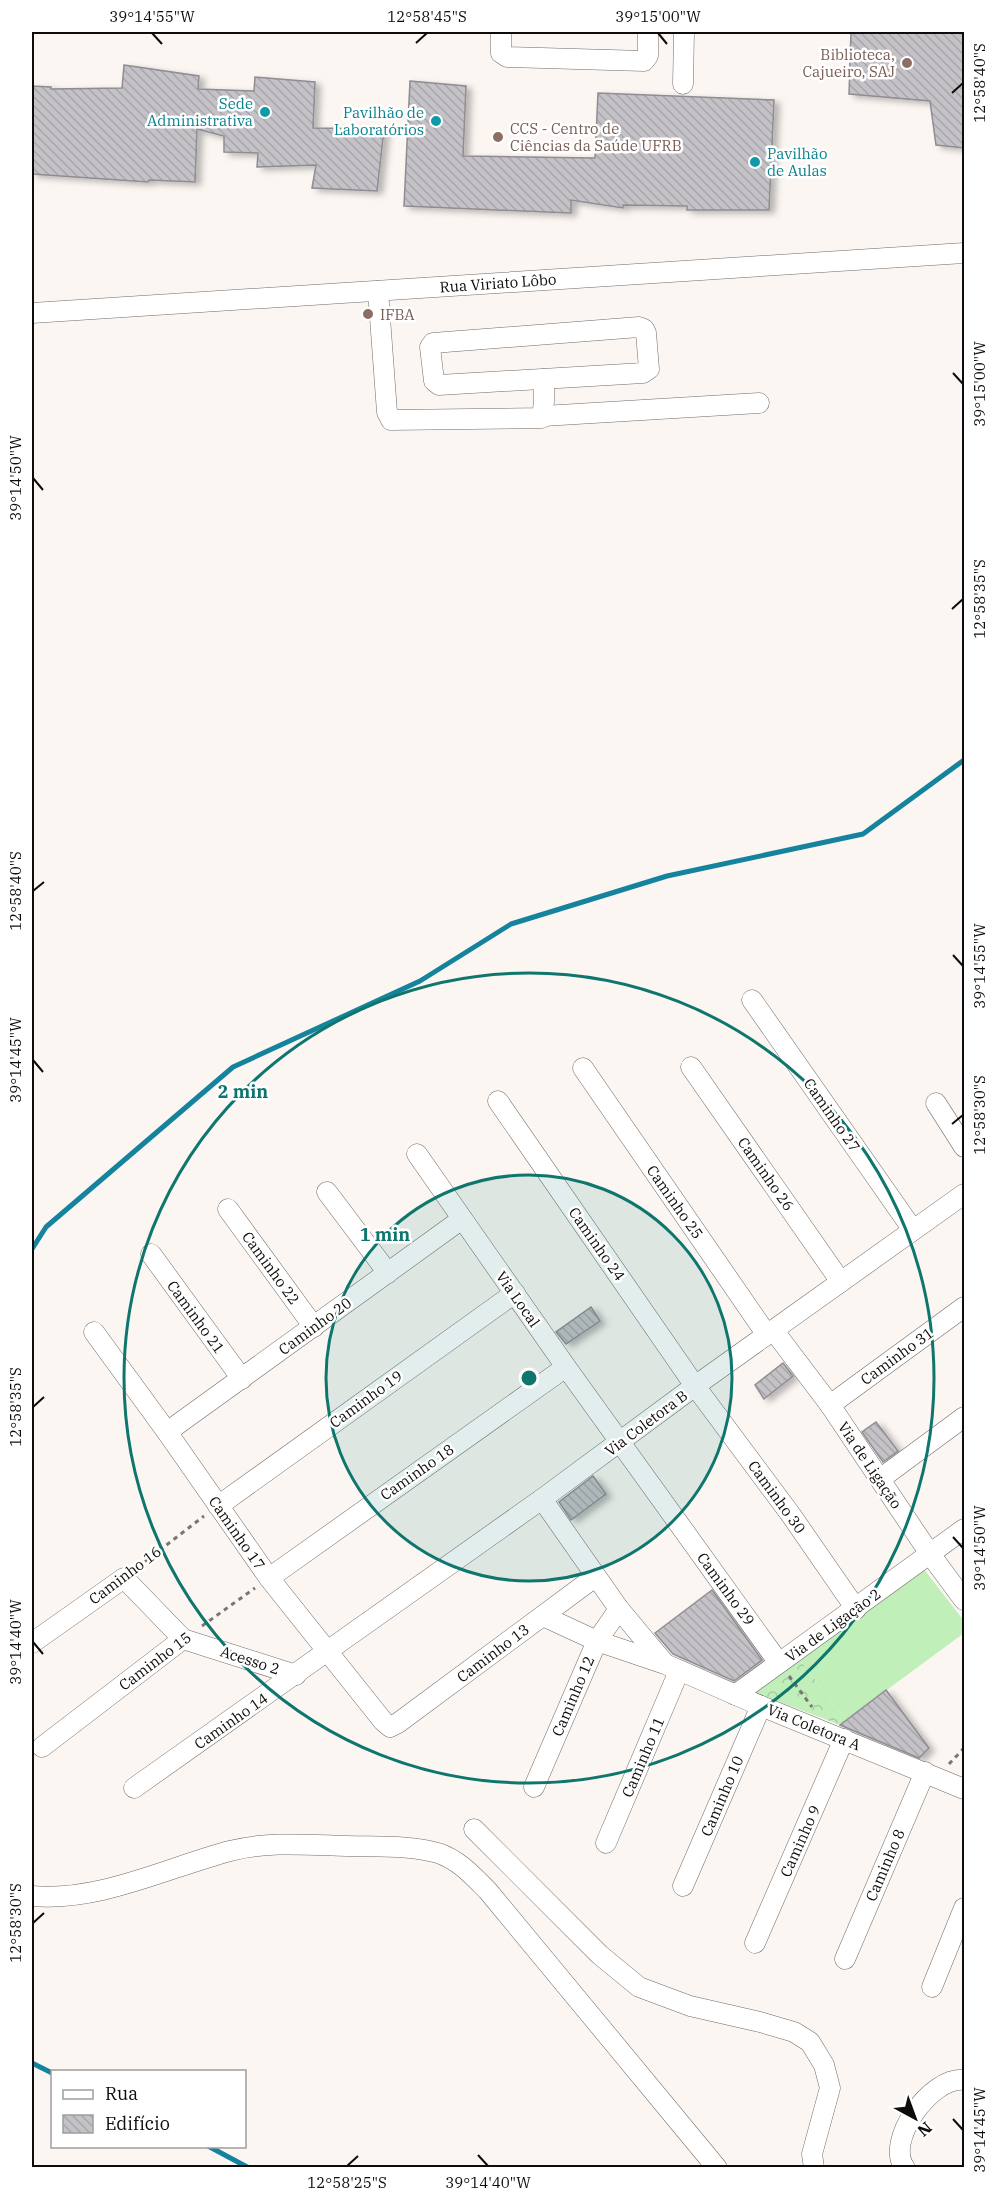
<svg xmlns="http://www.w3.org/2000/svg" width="996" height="2199" font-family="'IBM Plex Serif',serif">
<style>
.park{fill:url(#park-crowns)}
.pitch{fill:#c0efba}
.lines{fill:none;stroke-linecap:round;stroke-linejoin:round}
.stream{stroke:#15839e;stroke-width:5}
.building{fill:url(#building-back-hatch);stroke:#8f8d92;stroke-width:1.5;filter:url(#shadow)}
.minor-casing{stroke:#706b68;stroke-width:21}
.path{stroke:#797673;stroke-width:3;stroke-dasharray:4.5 4.5;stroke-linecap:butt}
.minor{stroke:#fff;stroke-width:20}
.ticks{fill:none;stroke:#0d0c0a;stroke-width:2}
.ring{fill:none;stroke:#0f766e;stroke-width:3}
.education-dot{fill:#8d6e63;stroke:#fff;stroke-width:2}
.culture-dot{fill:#0f9aa8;stroke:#fff;stroke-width:2}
.labels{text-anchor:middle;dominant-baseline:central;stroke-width:5;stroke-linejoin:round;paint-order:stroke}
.education-label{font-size:15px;fill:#785e54;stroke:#fff;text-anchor:start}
.culture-label{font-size:15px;fill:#0d838f;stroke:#fff;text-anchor:end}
.street-label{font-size:15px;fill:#0d0c0a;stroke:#fff}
.centre{fill:#0f766e;stroke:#fff;stroke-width:3}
.ring-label{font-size:18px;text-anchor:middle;font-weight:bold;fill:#0f766e;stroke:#fff;stroke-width:5;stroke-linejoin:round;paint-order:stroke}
.neatline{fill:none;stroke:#0d0c0a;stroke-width:2}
.ticks-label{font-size:15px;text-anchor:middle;fill:#0d0c0a}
</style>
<defs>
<pattern id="park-crowns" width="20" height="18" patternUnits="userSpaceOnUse" patternTransform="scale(1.5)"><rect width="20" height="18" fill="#c0efba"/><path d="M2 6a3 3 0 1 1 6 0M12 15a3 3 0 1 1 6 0" fill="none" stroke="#a4cc9f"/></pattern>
<pattern id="building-back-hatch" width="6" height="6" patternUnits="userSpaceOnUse" patternTransform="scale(1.5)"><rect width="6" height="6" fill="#c4c2c7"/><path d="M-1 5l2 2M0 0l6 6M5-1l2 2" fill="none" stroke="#a7a6aa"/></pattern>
<filter id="shadow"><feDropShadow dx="5.5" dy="3" stdDeviation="3" flood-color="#0004"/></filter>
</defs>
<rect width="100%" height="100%" fill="#fbf6f2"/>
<path class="park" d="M798,1657L846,1720L840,1725L754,1692Z"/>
<path class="pitch" d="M923,1568L964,1621V1633L846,1720L798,1657Z"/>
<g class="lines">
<g class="stream">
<path d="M32,1249L46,1227L233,1067L420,981L511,924L667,876L863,834L964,760"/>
<path d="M32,2063L52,2073"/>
<path d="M208,2146L249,2168"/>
</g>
</g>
<g class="building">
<path d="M851,32H964V148L936,145L930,101L849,94Z"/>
<path d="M124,65L199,76L198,89L254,91L255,77L315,82L313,128L384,129L377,191L312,188L316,165L257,167L258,153L224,152V136L197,129L195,182L149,180L148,182L32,174V86L51,87V89L122,88Z"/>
<path d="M410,81L466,86L463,156L595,158L598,93L774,100L769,210H687V206L623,205V208L571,200V213L404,206Z"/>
<path d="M591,1307L600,1321L566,1344L556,1332Z"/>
<path d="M783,1363L793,1376L764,1399L755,1385Z"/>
<path d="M876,1422L898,1451L883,1462L862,1432Z"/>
<path d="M593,1476L606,1494L571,1520L559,1502Z"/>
<path d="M712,1590L762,1660L734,1681L673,1654L655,1633Z"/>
<path d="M886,1690L929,1748L919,1758L840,1725Z"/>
</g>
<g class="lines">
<defs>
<g id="minor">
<path d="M501,32V53L507,57L644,61L648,56V32"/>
<path d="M683,84L684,32"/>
<path d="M378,291L387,412L391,420L542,418L544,401V379"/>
<path d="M32,313L964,253"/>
<path d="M639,327L644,329L646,333L649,369L643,373L439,385L434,381L430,347L433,343Z"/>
<path d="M543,416L759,403"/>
<path d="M752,1000L913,1230"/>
<path d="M691,1067L841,1282"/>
<path d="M583,1068L767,1335"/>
<path d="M498,1101L695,1386L791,1515L856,1609"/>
<path d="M936,1103L964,1147"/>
<path d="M417,1154L566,1367L779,1663"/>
<path d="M327,1192L388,1273"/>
<path d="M228,1209L314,1327"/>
<path d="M151,1254L242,1379"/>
<path d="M774,1331L830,1405L930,1554L964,1600"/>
<path d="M94,1332L167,1432L269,1578L383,1721L390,1727L398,1723L595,1577"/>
<path d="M830,1405L964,1307"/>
<path d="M167,1432L462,1219"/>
<path d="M880,1479L964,1417"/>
<path d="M542,1499L619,1609L664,1663"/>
<path d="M218,1506L515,1293"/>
<path d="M269,1578L566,1367"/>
<path d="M543,1616L597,1641L665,1664L761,1706L964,1789"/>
<path d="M32,1643L124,1578L183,1639L296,1675"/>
<path d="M735,1695L964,1529"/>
<path d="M42,1747L183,1639"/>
<path d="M534,1787L597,1641L619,1609"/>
<path d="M134,1788L542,1499L695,1386L964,1194"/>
<path d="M474,1829L600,1955L639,1987L690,2006L760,2022L794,2032L810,2042L824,2065L830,2088L812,2154L814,2168"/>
<path d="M606,1843L679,1671"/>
<path d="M683,1886L761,1706"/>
<path d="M32,1896C99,1902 166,1868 230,1851C268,1841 309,1845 347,1846C377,1847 410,1845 438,1853C459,1860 473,1876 488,1891L717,2168"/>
<path d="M755,1943L844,1739"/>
<path d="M845,1959L925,1772"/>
<path d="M932,1987L964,1908"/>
<path d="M905,2168C884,2142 931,2076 964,2080"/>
</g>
</defs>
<use href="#minor" class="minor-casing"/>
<g class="path">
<path d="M138,1567L204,1516"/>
<path d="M202,1626L255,1588"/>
<path d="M789,1676L812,1707"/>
<path d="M949,1764L964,1748"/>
</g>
<use href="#minor" class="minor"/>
</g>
<path class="ticks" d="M152,33L162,44M658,33L667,44M416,43L427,33M952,93L963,83M953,373L963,384M33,478L43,490M952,609L963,599M33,891L44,882M953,955L963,966M33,1060L43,1072M952,1124L963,1115M33,1407L44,1397M953,1537L963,1548M33,1642L43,1654M33,1923L44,1913M953,2119L963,2130M478,2155L488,2166M347,2166L358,2156"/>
<circle cx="529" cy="1378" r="203" fill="#0f766e" fill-opacity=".12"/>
<g class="ring">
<circle cx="529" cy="1378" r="203"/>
<circle cx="529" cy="1378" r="405"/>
</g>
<g class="education-dot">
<circle cx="907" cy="63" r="6"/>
<circle cx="498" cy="137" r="6"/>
<circle cx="368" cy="314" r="6"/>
</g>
<g class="culture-dot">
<circle cx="265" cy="112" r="6"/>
<circle cx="436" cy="121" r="6"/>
<circle cx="755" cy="162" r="6"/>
</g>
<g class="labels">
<g class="education-label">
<text x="895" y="54" text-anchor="end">Biblioteca,<tspan x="895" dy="17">Cajueiro, SAJ</tspan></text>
<text x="510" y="128">CCS - Centro de<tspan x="510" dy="17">Ciências da Saúde UFRB</tspan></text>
<text x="380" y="314">IFBA</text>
</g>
<g class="culture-label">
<text x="253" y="103">Sede<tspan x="253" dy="17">Administrativa</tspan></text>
<text x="424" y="112">Pavilhão de<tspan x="424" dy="17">Laboratórios</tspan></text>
<text x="767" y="153" text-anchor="start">Pavilhão<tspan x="767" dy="17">de Aulas</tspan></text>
</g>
<g class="street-label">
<text transform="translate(498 283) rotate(-4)">Rua Viriato Lôbo</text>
<text transform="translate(832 1115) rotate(55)">Caminho 27</text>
<text transform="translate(766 1174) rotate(55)">Caminho 26</text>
<text transform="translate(675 1202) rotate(55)">Caminho 25</text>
<text transform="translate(597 1244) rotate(55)">Caminho 24</text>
<text transform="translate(271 1268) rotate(54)">Caminho 22</text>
<text transform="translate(518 1299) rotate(55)">Via Local</text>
<text transform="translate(196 1317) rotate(54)">Caminho 21</text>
<text transform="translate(315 1326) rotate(-36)">Caminho 20</text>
<text transform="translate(897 1356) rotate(-36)">Caminho 31</text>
<text transform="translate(366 1399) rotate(-36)">Caminho 19</text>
<text transform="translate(646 1423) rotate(-37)">Via Coletora B</text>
<text transform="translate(870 1465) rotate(56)">Via de Ligação</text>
<text transform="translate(417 1472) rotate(-35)">Caminho 18</text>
<text transform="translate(777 1497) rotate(54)">Caminho 30</text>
<text transform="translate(237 1533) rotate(55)">Caminho 17</text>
<text transform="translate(125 1575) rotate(-37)">Caminho 16</text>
<text transform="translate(726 1589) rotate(54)">Caminho 29</text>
<text transform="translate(833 1625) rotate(-36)">Via de Ligação 2</text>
<text transform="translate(493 1653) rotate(-37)">Caminho 13</text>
<text transform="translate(250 1660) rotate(18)">Acesso 2</text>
<text transform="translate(155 1661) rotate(-37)">Caminho 15</text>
<text transform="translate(573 1696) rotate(-67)">Caminho 12</text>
<text transform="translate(231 1721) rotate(-35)">Caminho 14</text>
<text transform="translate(814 1727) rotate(22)">Via Coletora A</text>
<text transform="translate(643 1757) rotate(-67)">Caminho 11</text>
<text transform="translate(722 1796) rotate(-67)">Caminho 10</text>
<text transform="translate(800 1841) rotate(-66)">Caminho 9</text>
<text transform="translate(885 1865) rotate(-67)">Caminho 8</text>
</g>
</g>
<circle cx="529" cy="1378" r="9" class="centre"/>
<g class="ring-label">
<text x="243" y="1098">2 min</text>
<text x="385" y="1241">1 min</text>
</g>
<rect width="996" height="2199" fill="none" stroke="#ffffff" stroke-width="66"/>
<rect x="51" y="2070" width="195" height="78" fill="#ffffff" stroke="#9e9e9d" stroke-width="1.5"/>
<rect x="63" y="2090" width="30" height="9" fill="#ffffff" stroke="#9e9e9d" stroke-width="1.5"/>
<text x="105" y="2100" font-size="18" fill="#0d0c0a">Rua</text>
<rect x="63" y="2115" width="30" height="18" fill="url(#building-back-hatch)" stroke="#9e9e9d" stroke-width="1.5"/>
<text x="105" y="2130" font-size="18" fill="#0d0c0a">Edifício</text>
<g transform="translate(915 2118) rotate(139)" stroke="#ffffff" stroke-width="4.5" paint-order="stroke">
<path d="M0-4.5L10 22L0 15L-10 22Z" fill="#0d0c0a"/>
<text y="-9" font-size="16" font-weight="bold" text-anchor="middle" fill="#0d0c0a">N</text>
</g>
<rect x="33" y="33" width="930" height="2133" class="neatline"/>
<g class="ticks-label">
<text x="152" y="22">39°14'55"W</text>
<text x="427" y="22">12°58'45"S</text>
<text x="658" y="22">39°15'00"W</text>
<text transform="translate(980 83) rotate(-90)" y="5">12°58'40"S</text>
<text transform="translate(980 384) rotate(-90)" y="5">39°15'00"W</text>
<text transform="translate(16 478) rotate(-90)" y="5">39°14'50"W</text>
<text transform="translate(980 599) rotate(-90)" y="5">12°58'35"S</text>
<text transform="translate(16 891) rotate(-90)" y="5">12°58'40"S</text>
<text transform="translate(980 966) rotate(-90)" y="5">39°14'55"W</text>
<text transform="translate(16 1060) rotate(-90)" y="5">39°14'45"W</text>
<text transform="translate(980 1115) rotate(-90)" y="5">12°58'30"S</text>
<text transform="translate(16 1407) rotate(-90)" y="5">12°58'35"S</text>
<text transform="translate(980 1548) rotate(-90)" y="5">39°14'50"W</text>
<text transform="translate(16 1642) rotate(-90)" y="5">39°14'40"W</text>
<text transform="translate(16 1923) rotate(-90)" y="5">12°58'30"S</text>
<text transform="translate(980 2130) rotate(-90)" y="5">39°14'45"W</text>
<text x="347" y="2188">12°58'25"S</text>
<text x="488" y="2188">39°14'40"W</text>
</g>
</svg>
